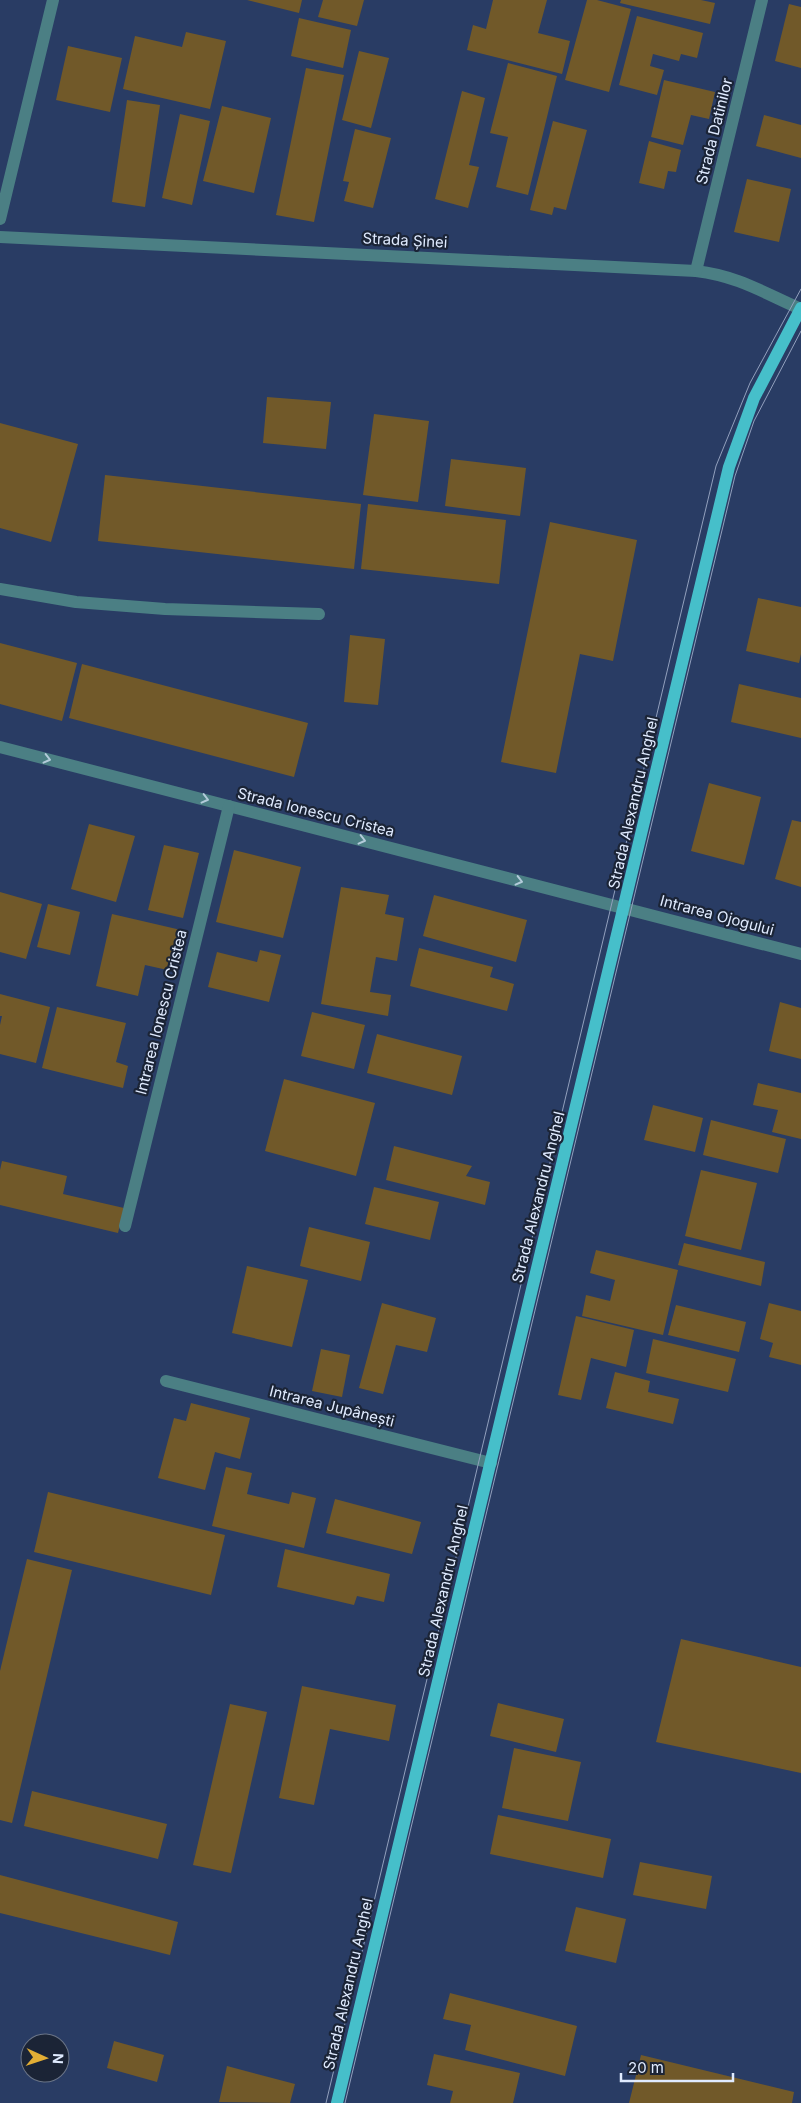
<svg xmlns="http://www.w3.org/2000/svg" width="801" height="2103" font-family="Inter,sans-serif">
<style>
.building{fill:#715929}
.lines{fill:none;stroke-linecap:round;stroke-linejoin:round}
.minor{stroke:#4b7f84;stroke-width:12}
.major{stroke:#46bfca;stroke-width:12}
.tram{stroke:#92a0bd;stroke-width:1}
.oneway{stroke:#b3cbda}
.labels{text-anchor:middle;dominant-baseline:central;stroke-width:4.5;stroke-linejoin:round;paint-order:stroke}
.street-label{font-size:15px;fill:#e0ebff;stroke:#1b2436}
</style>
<rect width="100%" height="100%" fill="#293c64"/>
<g class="building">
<path d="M247,0H302L299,13Z"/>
<path d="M323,0H364L357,26L318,17Z"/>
<path d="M493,0H547L538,33L570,41L562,74L467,50L473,25L486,29Z"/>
<path d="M587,0H597L631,9L609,92L565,80Z"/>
<path d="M621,0H701L715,3L710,24L620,3Z"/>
<path d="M789,4L801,7V68L775,61Z"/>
<path d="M637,16L703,33L697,58L681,54L679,61L653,54L650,66L664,70L657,95L619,85Z"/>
<path d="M299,18L351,30L343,68L291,56Z"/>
<path d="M186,32L226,41L210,109L123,89L135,36L182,47Z"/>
<path d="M68,46L122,58L110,112L56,100Z"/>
<path d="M359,51L389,58L371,128L342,120Z"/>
<path d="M508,63L557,76L528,195L496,187L508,137L490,133Z"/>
<path d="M306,68L344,75L314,222L276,215Z"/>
<path d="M664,80L715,92L709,119L691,115L683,145L651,137Z"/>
<path d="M462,91L485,98L469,165L479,167L468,208L435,199Z"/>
<path d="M127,100L160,105L145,207L112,202Z"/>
<path d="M222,106L271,118L254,193L203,181Z"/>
<path d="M180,114L210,121L192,205L162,198Z"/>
<path d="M764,115L801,125V158L756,146Z"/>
<path d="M553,121L587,130L566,210L554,207L552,215L530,210Z"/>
<path d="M355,129L391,138L373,208L344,201L349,182L343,181Z"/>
<path d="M649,141L681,150L676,172L668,171L664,189L639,183Z"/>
<path d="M747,179L791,189L779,242L734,232Z"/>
<path d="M267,397L331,402L326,449L263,443Z"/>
<path d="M374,414L429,421L418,502L363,495Z"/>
<path d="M0,423L78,444L51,542L0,528Z"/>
<path d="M451,459L526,468L520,516L445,506Z"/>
<path d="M105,475L361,504L354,569L98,541Z"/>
<path d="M368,504L506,520L499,584L361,569Z"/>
<path d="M550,522L637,540L613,661L580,654L556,773L501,762Z"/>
<path d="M758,598L801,607V654L799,663L746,651Z"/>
<path d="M350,635L385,639L378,705L344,702Z"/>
<path d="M0,643L77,663L62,721L0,704Z"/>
<path d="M82,664L308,723L294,777L69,718Z"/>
<path d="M739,684L801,698V738L731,722Z"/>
<path d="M709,783L761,797L744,865L691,851Z"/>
<path d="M792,820L801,822V887L775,879Z"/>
<path d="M89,824L135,836L116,902L71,889Z"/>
<path d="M164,845L199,853L183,918L148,910Z"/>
<path d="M234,850L301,867L283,938L216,922Z"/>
<path d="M341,887L389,895L385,914L404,918L397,961L376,957L370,992L391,995L388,1016L321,1004Z"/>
<path d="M0,892L42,904L26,959L0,952Z"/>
<path d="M434,895L527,920L516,962L423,936Z"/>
<path d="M48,904L80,912L70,955L37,947Z"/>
<path d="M112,914L181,930L172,971L145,965L138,996L96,986Z"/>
<path d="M419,948L493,967L490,977L514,984L507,1011L410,986Z"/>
<path d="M260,950L281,955L269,1002L208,987L217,952L257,962Z"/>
<path d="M0,994L50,1007L36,1063L0,1054V1025L2,1016H0Z"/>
<path d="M780,1002L801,1008V1059L769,1051Z"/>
<path d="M57,1007L126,1023L116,1062L128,1066L123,1088L42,1068Z"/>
<path d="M312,1012L365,1025L354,1069L301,1056Z"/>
<path d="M377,1034L462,1056L452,1095L367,1073Z"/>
<path d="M284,1079L375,1103L356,1176L265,1151Z"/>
<path d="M758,1083L801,1093V1139L772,1132L778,1110L753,1105Z"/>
<path d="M653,1105L703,1118L695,1152L644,1140Z"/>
<path d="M711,1120L786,1139L778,1173L703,1155Z"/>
<path d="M394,1146L472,1166L466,1176L490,1182L485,1205L386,1180Z"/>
<path d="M2,1161L67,1176L63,1194L124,1208L118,1233L0,1205V1170Z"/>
<path d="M701,1170L757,1183L741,1250L685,1236Z"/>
<path d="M374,1187L439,1202L430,1240L365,1224Z"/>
<path d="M309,1227L370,1242L361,1281L300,1266Z"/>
<path d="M684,1243L765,1262L761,1286L678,1265Z"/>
<path d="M596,1250L678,1270L663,1335L582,1316L586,1295L610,1301L615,1280L590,1273Z"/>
<path d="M247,1266L308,1280L292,1347L232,1333Z"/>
<path d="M382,1303L436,1318L427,1352L396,1345L383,1394L359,1388Z"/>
<path d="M769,1303L801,1311V1365L769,1357L773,1343L760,1339Z"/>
<path d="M676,1305L746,1322L739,1352L668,1335Z"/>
<path d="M576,1316L634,1330L626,1367L591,1358L581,1400L558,1395Z"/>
<path d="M653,1339L736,1359L728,1392L646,1373Z"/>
<path d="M321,1349L350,1355L342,1397L312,1391Z"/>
<path d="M615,1372L650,1381L648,1392L679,1399L673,1424L606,1408Z"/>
<path d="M191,1403L250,1418L240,1459L215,1452L205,1490L158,1478L174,1418L186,1421Z"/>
<path d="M226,1467L252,1473L247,1494L289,1504L292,1492L316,1498L304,1548L212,1526Z"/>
<path d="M48,1492L225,1535L211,1595L34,1552Z"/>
<path d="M335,1499L421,1522L412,1554L326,1533Z"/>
<path d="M285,1549L390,1574L384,1602L357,1596L354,1605L277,1587Z"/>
<path d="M27,1559L72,1570L12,1823L0,1820V1671Z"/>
<path d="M681,1639L801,1667V1773L656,1742Z"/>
<path d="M302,1686L396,1705L389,1741L330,1729L314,1805L279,1798Z"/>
<path d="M498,1703L564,1719L556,1752L490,1736Z"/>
<path d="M230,1704L267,1712L231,1873L193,1865Z"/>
<path d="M514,1748L581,1762L568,1821L502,1808Z"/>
<path d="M32,1791L167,1824L158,1859L24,1826Z"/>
<path d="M498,1815L611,1839L603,1878L490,1854Z"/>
<path d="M640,1862L712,1876L706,1909L633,1895Z"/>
<path d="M0,1875L178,1922L170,1955L0,1913Z"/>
<path d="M576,1907L626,1919L616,1963L565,1951Z"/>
<path d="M450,1993L577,2026L565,2076L465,2050L471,2025L443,2019Z"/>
<path d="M114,2041L164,2055L157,2082L107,2068Z"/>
<path d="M434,2054L520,2073L513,2103H450L453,2091L427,2085Z"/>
<path d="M641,2055L794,2092L792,2103H629Z"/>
<path d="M227,2066L295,2084L290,2103L219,2102Z"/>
</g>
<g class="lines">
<g class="minor">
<path d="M0,219L53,0"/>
<path d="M0,237L696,271C738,276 764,293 801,309"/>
<path d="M696,271L762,0"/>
<path d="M0,589L76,602L165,609L319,614"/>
<path d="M0,747L801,954"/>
<path d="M125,1226L229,806"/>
<path d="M166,1381L491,1463"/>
</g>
<path class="major" d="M337,2103L729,467L754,398L801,308"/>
<g class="tram">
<path d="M326,2103L716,466L750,383L801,289"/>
<path d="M345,2103L735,476L754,421L801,331"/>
</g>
</g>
<defs><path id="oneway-chevron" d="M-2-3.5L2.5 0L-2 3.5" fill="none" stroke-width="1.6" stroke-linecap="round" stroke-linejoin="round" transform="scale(1.25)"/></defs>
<g class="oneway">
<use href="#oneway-chevron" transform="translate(47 759) rotate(14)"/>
<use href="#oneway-chevron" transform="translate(205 799) rotate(14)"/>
<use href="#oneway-chevron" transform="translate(362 840) rotate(14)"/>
<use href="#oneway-chevron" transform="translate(519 881) rotate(14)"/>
</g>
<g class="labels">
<g class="street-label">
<text transform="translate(714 131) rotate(-76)">Strada Datinilor</text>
<text transform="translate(405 240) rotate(3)">Strada Șinei</text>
<text transform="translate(633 803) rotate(-77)">Strada Alexandru Anghel</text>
<text transform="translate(316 812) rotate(14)">Strada Ionescu Cristea</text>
<text transform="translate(717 915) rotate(15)">Intrarea Ojogului</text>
<text transform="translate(161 1012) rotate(-76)">Intrarea Ionescu Cristea</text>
<text transform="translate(538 1197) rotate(-76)">Strada Alexandru Anghel</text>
<text transform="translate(332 1406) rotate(14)">Intrarea Jupânești</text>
<text transform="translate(443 1591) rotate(-77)">Strada Alexandru Anghel</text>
<text transform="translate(348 1984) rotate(-77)">Strada Alexandru Anghel</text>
</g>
</g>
<g transform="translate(45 2058) rotate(93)"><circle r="24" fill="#1b2436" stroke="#6a7486"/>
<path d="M0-4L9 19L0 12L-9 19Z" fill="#e3ae35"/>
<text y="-8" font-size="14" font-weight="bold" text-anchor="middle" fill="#e0ebff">N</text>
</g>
<path d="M621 2073v8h112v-8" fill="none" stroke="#e0ebff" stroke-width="2.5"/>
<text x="628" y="2073" font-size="15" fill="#e0ebff" stroke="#1b2436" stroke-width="4" paint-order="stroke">20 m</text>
</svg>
